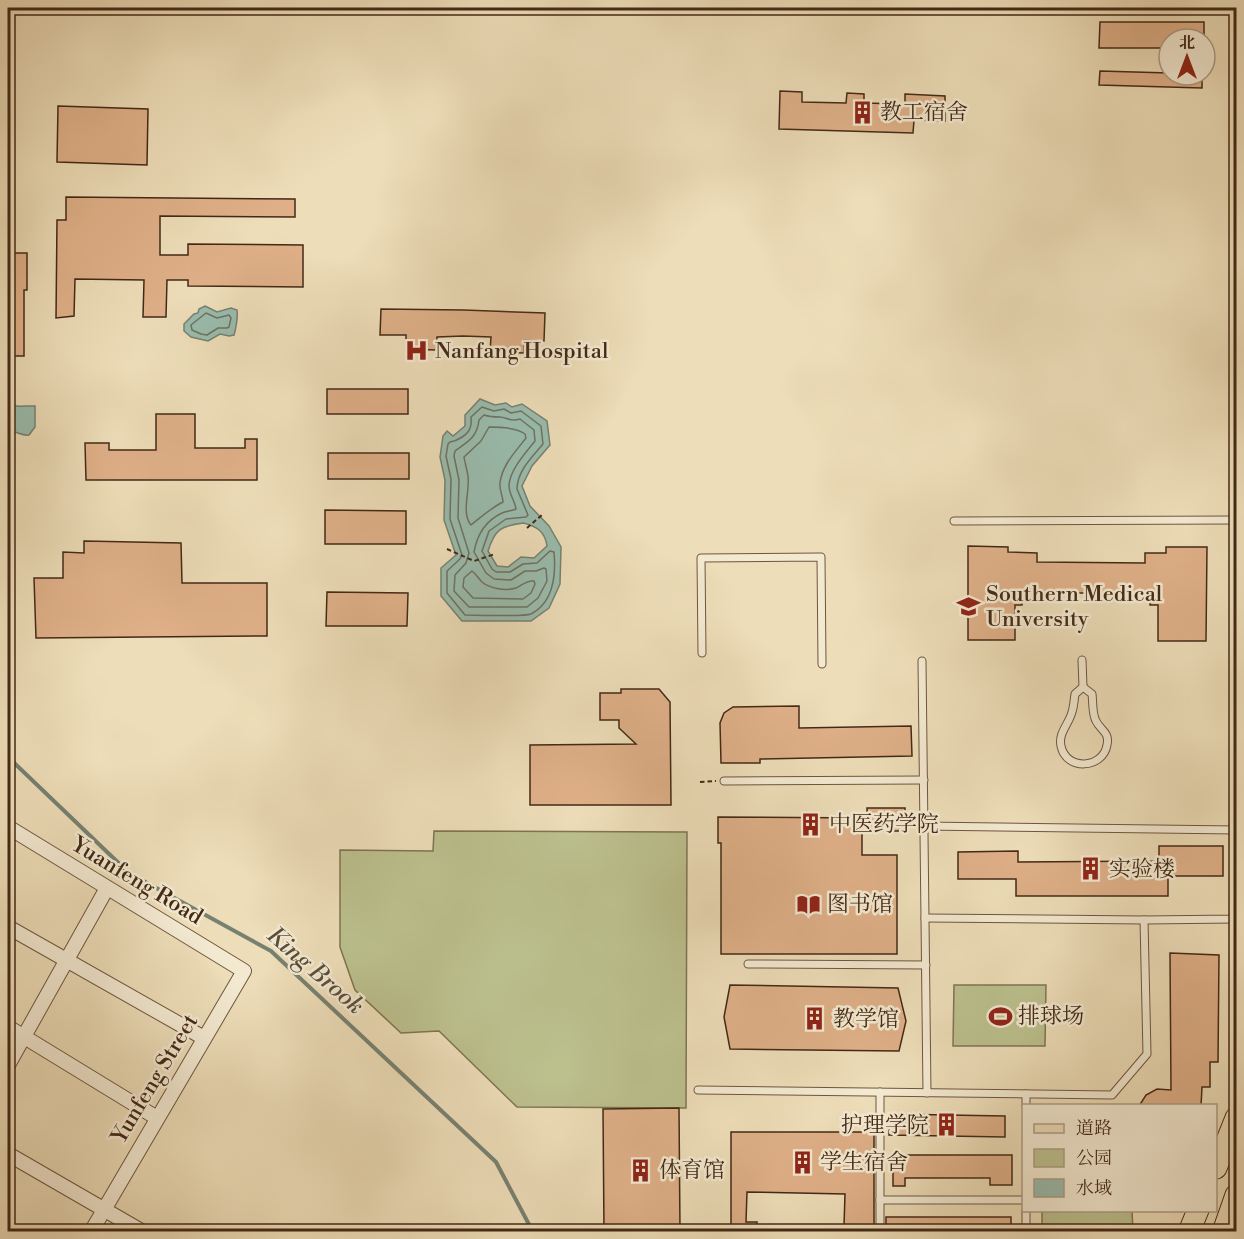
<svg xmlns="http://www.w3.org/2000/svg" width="1244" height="1239" font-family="'Libre Bodoni','Noto Serif SC',serif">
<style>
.green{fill:#bbc08d;stroke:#7f7452;stroke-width:1.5}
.water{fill:#99bcad;stroke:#778171;stroke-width:1.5;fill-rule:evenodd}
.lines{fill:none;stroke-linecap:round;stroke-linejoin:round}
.shore{stroke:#6e7262;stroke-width:1.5}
.stream{stroke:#778171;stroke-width:4}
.building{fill:#dfb088;stroke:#432916;stroke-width:1.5}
.lane-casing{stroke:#6e563e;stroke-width:9}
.street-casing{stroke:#6e563e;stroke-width:16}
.primary-casing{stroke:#432916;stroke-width:23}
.path{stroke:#432916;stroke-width:2;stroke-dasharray:4.5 3;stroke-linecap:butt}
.lane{stroke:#f3e9d1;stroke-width:7}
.street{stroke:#f3e9d1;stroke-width:14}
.primary{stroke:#edddb8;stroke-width:21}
.labels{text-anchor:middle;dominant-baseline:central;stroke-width:5;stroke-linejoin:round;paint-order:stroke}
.poi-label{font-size:22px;fill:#432916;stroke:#f3e9d1;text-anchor:start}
.street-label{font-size:22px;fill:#432916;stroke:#f3e9d1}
.water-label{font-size:24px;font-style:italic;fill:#584e3c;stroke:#f3e9d1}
</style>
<rect width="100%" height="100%" fill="#edddb8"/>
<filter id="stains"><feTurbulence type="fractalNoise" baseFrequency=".00333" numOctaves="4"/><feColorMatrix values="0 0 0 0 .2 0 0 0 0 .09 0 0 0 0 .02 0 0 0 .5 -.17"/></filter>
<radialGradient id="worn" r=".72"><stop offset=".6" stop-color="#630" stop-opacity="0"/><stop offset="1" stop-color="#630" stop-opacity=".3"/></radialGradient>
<g class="green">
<path d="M434,831L687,832L686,1108L517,1107L439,1031L401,1033L355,990L340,947V850L433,851Z"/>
<path d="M954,985H1046L1045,1046H953Z"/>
<path d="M1042,1211H1132L1133,1231H1042Z"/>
</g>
<g class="water">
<path d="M205,306L217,312L231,308L237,310C238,316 236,329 234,335L229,336L220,334L208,341L191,337L184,331V324L194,314L198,313L199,309Z"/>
<path d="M8,399C14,410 24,405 35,406V427L29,435C24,436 11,431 8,428Z"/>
<path d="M480,399L495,405L506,403L512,407L522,404L547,421L550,445L532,466L522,486L530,506L549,526L561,547L560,584L549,608L531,621H462L441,596V568L456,555L444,520L445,480L440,457L443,436L447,431L453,436L465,426V415ZM523,523C536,526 545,531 547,546L534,558L521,557L508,567L497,566L488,551C495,529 501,526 523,523Z"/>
</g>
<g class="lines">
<g class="shore">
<path d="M206,313L217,318L229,315L231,318L229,327L227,328H218L207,335L201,334L192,330L191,325Z"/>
<path d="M482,407L494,411L504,409L511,413L521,411L541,426L543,444C533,456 517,471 517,489L528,515L526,517L506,519L489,531L482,551L492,569L496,572H510L523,564L537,563L550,551L554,552C556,574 554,602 531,614C524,617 475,615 465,615L447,593V571L460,559L462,555L450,519L451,479L446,456L448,444L450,442C457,441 468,435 470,428C472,424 471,421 471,417Z"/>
<path d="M484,415C490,417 494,417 500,417C509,418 510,422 520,419L534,430L535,441C526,452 509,471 509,486C509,494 515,501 516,509C512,511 506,511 502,513C485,521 477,535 474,552L486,573L494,579L511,580L525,571H536L544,568L546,569L547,581L538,598L527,607H469L454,591L455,575L466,563L469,553L458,518L459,480L454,456L455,451C467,442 477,438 479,420Z"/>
<path d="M489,427C499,427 517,428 525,434L526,438C516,451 502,465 500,483C499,490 503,496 503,502C491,508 481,517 471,525C461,513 470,492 468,476C467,470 465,463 464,457L481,441Z"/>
<path d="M472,571C476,574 478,578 482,582C490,589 506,591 516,588C523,585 526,580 534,581L535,584L531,593L523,599L473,598L463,587L464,578Z"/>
</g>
<path class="stream" d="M8,757L129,873L271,951L496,1162L533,1232"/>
</g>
<g class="building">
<path d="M1100,22H1204V39H1169V48H1099Z"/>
<path d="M1100,71L1169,73V75H1202V88L1099,85Z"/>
<path d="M780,91L802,92V102L846,103L847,93L864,94V103L905,104V94L945,96V121L914,120L913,133L779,129Z"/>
<path d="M58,106L148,109L147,165L57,162Z"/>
<path d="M66,197L295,199V217L160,216V255H188V244L303,245V287L188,286V280H167L166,317H143L144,280L75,279L74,316L56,318L57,220H66Z"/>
<path d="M8,253H27V290H24V356H8Z"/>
<path d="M381,309L464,310L545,313L544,341L524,340V353L490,352L491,337L463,336L437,337L436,350L406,349V335H380Z"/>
<rect x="327" y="389" width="81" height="25"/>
<path d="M156,414H195V448H245V439H257V480H86L85,443H109V450H156Z"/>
<rect x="328" y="453" width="81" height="26"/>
<path d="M325,510L406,511V544H325Z"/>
<path d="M84,541L181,543L182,583H267V636L36,638L34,578H63V552L84,553Z"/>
<path d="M968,546L1008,547V552L1037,553V562L1145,563V553H1166V547H1207L1206,641H1158V605H1150V593H1022V605H1015V640H968Z"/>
<path d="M327,592L408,593L407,626H326Z"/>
<path d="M621,689H659L670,702L671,805H530V745L636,744L619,728V720H600V693H621Z"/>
<path d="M799,706V728L911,726L912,756L760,759V763H721L720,723L724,713L733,707Z"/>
<path d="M867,808H905V831H862V855H897V954H721V843H718V817L867,818Z"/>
<path d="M1159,846H1223V876H1168V896H1016V879H958V852L1018,851V862L1159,861Z"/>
<path d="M1170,953L1219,955L1218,1062H1210V1087H1202L1201,1106H1139L1146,1095L1157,1089L1171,1090Z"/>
<path d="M730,985L898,988L906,1021L899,1051L730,1049L724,1017Z"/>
<path d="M679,1108L680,1232H604L603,1109Z"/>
<path d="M890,1114L1005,1116V1137L889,1135Z"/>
<path d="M731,1132H874V1232H851V1226H844L845,1194L747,1192L746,1222H757V1232H731Z"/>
<path d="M893,1155H1012V1185H990V1178H905V1186H893Z"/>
<rect x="886" y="1217" width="125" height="15"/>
</g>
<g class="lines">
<defs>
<g id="lane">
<path d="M954,521L1236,520"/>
<path d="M702,653L701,558L821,557L822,664"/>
<path d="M1082,660L1083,687"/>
<path d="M922,661L927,1093"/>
<path d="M1083,687L1092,694C1093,701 1092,714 1096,721C1100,730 1110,732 1107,745C1103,769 1066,771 1061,746C1058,733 1069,724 1072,712C1074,706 1074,700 1075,694Z"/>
<path d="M724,781L924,780"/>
<path d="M924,826L1236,830"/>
<path d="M925,918L1144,920"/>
<path d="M748,964L926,965"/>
<path d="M698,1090L1112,1095L1147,1054L1144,920L1235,919L1236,892"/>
<path d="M880,1092V1232"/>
<path d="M1026,1094V1106"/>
<path d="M880,1200H1024"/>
<path d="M1026,1210V1232"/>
</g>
<g id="street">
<path d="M8,827L244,971L91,1232"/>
<path d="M8,927L204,1038"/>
<path d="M8,1027L157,1118"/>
<path d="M8,1065L107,888"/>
<path d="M8,1154L143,1232"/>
</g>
<g id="primary">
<path d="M1216,1168L1236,1118"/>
<path d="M1189,1232L1198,1210"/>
<path d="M1223,1232L1236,1195"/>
</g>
</defs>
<use href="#lane" class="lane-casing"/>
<use href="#street" class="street-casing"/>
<use href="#primary" class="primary-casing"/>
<g class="path">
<path d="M527,528L543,514"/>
<path d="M447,549L474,561L495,554"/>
<path d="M700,782L716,781"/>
</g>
<use href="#lane" class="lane"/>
<use href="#street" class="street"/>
<use href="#primary" class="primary"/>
</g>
<defs>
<symbol id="building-bare" viewBox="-9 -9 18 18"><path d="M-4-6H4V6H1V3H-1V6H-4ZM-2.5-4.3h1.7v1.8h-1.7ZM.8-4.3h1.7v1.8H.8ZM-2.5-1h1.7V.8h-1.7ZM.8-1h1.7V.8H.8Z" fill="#8f2418" stroke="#f3e9d1" stroke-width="2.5" paint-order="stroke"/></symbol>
<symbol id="hospital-bare" viewBox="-9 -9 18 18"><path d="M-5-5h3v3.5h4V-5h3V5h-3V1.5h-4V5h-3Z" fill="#8f2418" stroke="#f3e9d1" stroke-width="2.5" paint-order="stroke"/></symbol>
<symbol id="university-bare" viewBox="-9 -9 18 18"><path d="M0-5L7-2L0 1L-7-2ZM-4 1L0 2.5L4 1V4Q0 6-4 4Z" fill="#8f2418" stroke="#f3e9d1" stroke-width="2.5" paint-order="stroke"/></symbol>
<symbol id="library-bare" viewBox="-9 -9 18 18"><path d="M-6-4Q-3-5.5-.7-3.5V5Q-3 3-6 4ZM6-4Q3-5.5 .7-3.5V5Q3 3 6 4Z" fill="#8f2418" stroke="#f3e9d1" stroke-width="2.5" paint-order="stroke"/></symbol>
<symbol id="stadium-bare" viewBox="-9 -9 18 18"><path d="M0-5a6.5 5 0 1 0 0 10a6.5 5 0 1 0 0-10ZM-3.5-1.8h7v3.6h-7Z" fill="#8f2418" stroke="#f3e9d1" stroke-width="2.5" paint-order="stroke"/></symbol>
</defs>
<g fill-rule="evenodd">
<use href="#building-bare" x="846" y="96" width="33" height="33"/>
<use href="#hospital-bare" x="400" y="334" width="33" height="33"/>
<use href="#university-bare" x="952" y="590" width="33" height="33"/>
<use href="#building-bare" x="794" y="808" width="33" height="33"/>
<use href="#building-bare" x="1074" y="852" width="33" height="33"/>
<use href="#library-bare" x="792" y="888" width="33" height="33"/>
<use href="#stadium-bare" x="984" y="1000" width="33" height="33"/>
<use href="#building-bare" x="798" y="1002" width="33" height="33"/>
<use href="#building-bare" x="930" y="1108" width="33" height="33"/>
<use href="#building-bare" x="786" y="1146" width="33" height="33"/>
<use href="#building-bare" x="624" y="1154" width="33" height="33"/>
</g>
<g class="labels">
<g class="poi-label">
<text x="880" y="112">教工宿舍</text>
<text x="435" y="351">Nanfang Hospital</text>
<text x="986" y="594">Southern Medical<tspan x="986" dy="25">University</tspan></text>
<text x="829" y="824">中医药学院</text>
<text x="1109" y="869">实验楼</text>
<text x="827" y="904">图书馆</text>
<text x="1018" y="1016">排球场</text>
<text x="833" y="1019">教学馆</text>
<text x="929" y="1125" text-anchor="end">护理学院</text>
<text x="820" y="1162">学生宿舍</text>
<text x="659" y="1170">体育馆</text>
</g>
<g class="street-label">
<text transform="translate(137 881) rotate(31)">Yuanfeng Road</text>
<text transform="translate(155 1079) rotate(-59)">Yunfeng Street</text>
</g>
<g class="water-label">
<text transform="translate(315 971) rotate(41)">King Brook</text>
</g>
</g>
<rect width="1244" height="1239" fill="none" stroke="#edddb8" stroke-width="30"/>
<rect x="9" y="9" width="1226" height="1221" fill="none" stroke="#432916" stroke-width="3"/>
<rect x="15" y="15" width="1214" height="1209" fill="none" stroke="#432916" stroke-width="1.5"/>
<rect x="1022" y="1104" width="195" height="108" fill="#f3e9d1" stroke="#ad9c86" stroke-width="1.5"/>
<rect x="1034" y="1124" width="30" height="9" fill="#edddb8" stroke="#ad9c86" stroke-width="1.5"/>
<text x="1076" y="1134" font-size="18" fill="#432916">道路</text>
<rect x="1034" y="1149" width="30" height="18" fill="#bbc08d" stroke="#ad9c86" stroke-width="1.5"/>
<text x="1076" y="1164" font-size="18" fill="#432916">公园</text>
<rect x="1034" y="1179" width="30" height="18" fill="#99bcad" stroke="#ad9c86" stroke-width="1.5"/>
<text x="1076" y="1194" font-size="18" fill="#432916">水域</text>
<g transform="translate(1187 57)"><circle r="28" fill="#f3e9d1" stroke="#ad9c86" stroke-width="1.5"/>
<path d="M0-4.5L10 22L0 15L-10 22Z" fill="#8f2418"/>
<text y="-9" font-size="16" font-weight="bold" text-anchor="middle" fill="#432916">北</text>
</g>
<rect width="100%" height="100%" filter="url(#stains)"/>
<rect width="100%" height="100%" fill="url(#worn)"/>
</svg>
